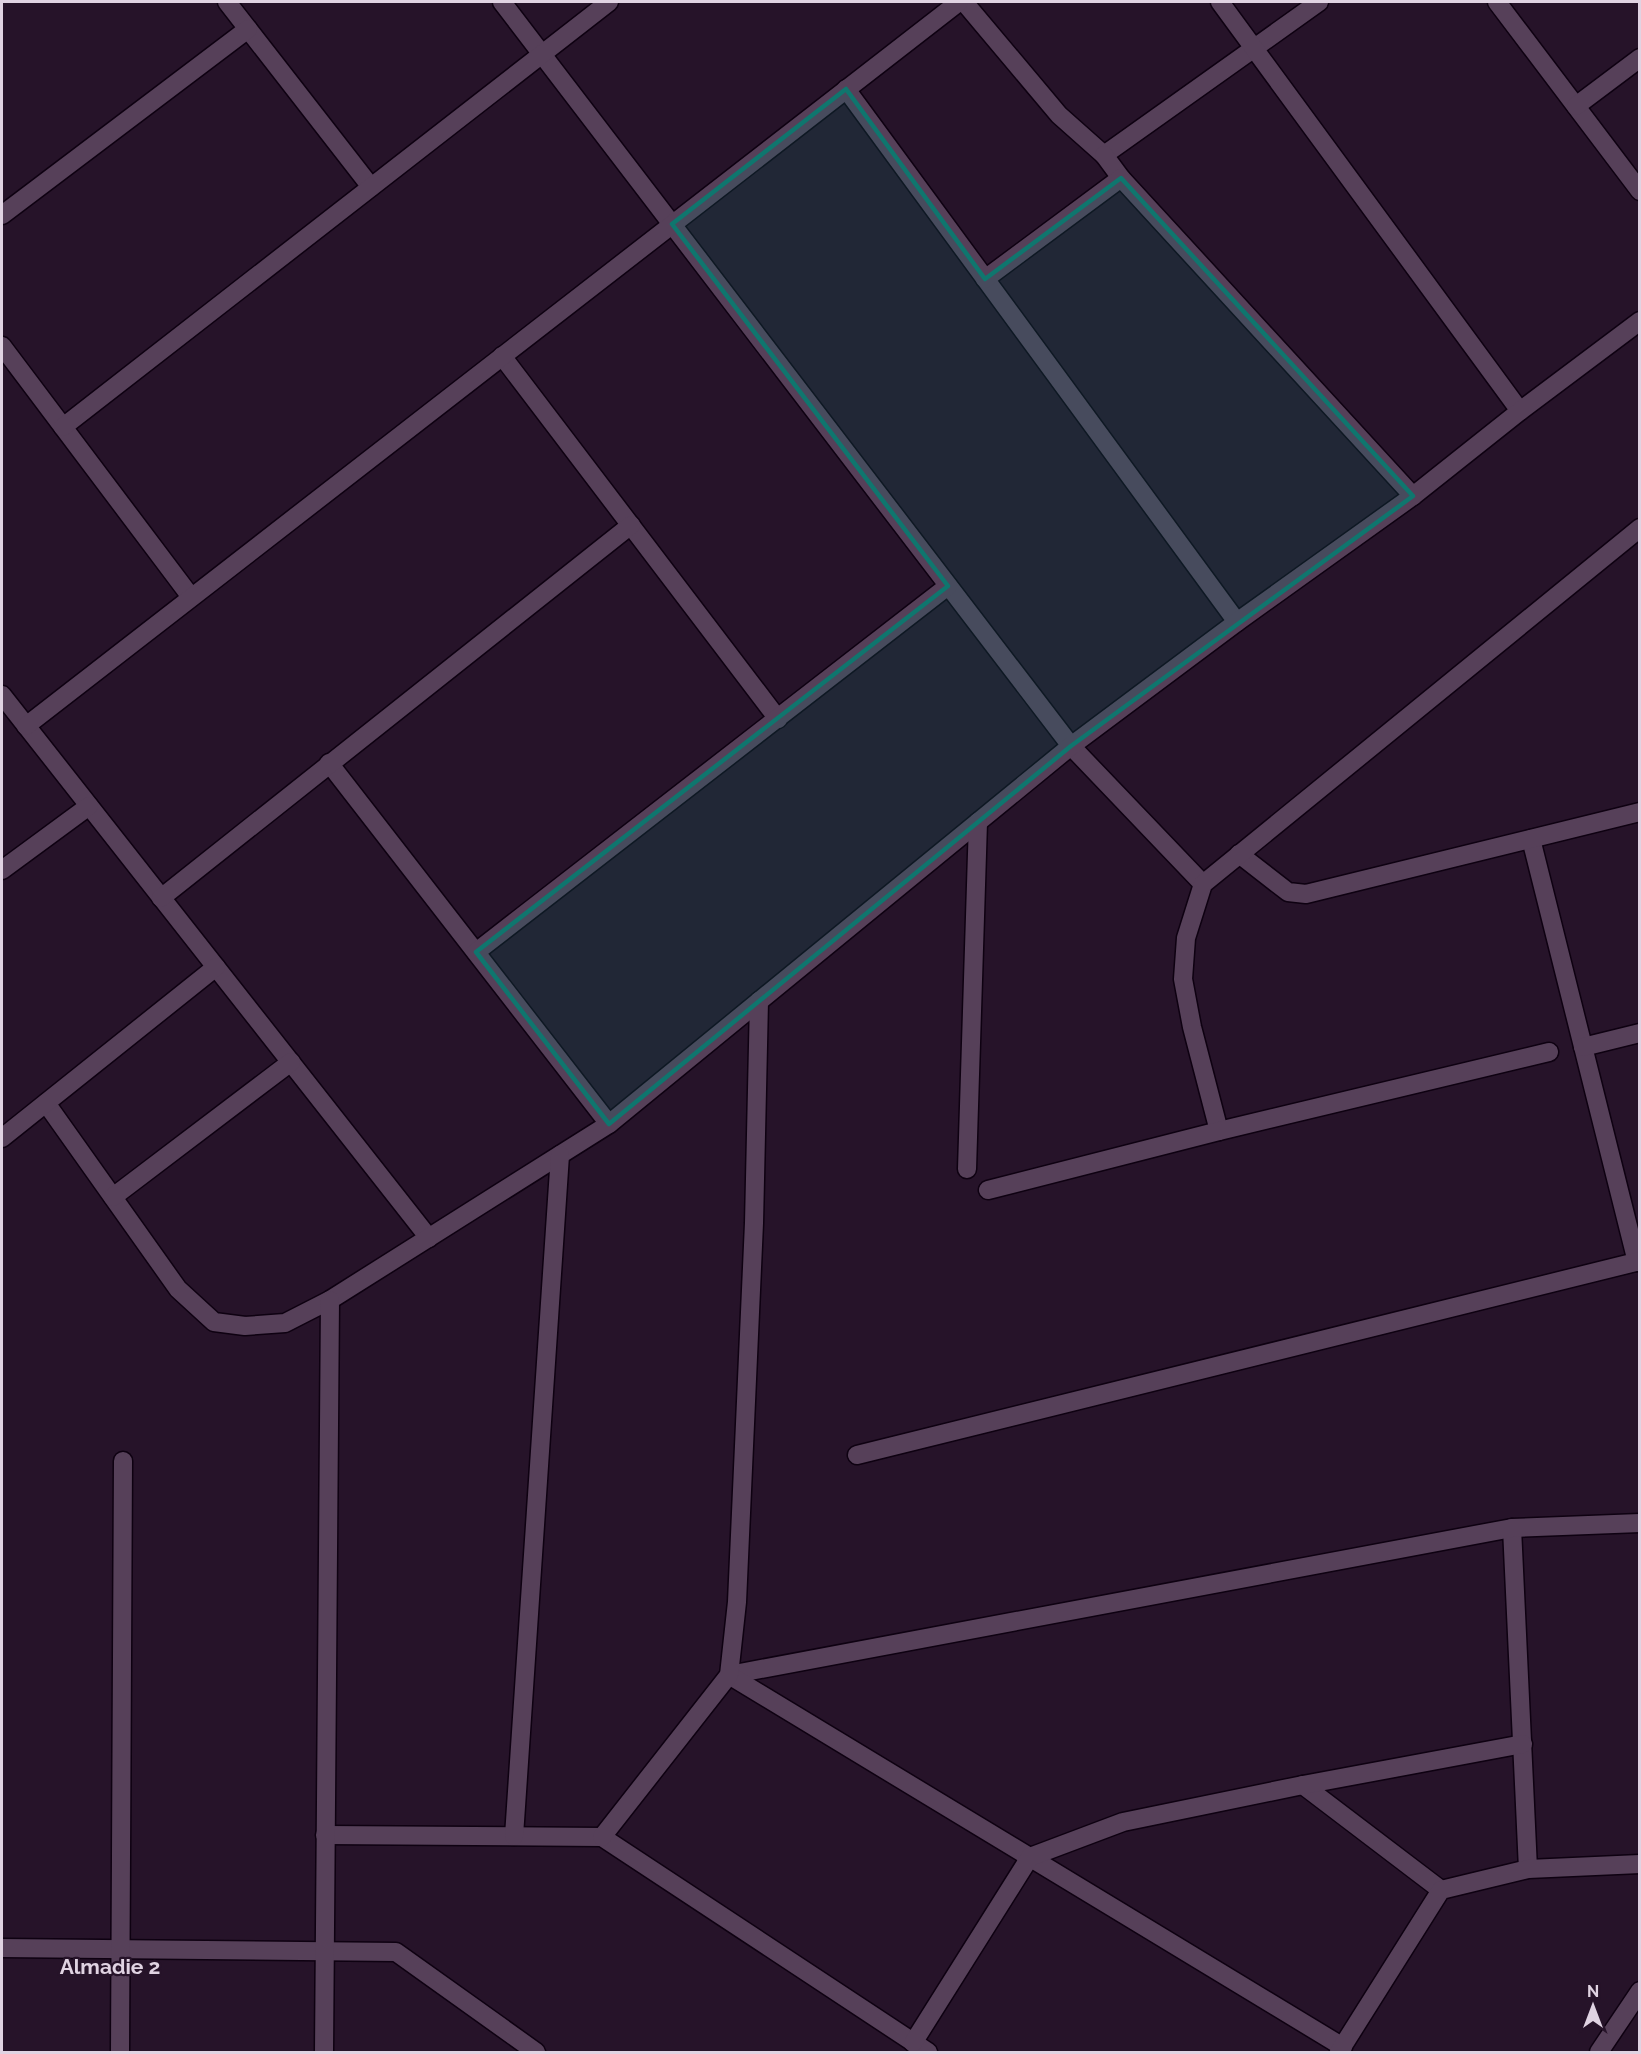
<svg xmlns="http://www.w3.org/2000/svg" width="1641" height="2054" font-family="Raleway,sans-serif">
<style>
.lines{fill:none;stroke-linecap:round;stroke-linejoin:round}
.minor-casing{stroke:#0e0111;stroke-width:21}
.minor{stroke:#564059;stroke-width:18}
.marked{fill:#0f766e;fill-opacity:0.2;stroke:#0f766e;stroke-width:4.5;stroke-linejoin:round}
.labels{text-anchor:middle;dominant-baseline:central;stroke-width:4.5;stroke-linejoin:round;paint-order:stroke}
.quarter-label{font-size:21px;font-weight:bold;fill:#e0d3e2;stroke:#261329}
</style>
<rect width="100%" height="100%" fill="#261329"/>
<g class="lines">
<defs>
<g id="minor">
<path d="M227,2L371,187"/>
<path d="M502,2L1071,746L1203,884"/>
<path d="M964,2L1059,115L1104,155L1319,2"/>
<path d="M1220,2L1520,411"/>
<path d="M1497,2L1640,191"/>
<path d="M846,89L1237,622"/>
<path d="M1576,106L1640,58"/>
<path d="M1104,155L1121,178L1413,496"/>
<path d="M2,215L248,29"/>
<path d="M985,279L1121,178"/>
<path d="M2,346L191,597"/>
<path d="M502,356L778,719"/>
<path d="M63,427L609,2"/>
<path d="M2,695L429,1238"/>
<path d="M26,726L959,2"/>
<path d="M329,763L609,1124"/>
<path d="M1531,839L1637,1262"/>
<path d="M1239,854L1288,892L1306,894L1640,812"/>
<path d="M2,870L89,806"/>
<path d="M161,898L631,525"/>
<path d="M476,952L948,586"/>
<path d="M1583,1047L1640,1033"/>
<path d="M46,1103L178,1289L214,1322L245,1326L285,1323L330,1300L609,1124L1071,746L1237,622L1413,496L1520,411L1640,321"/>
<path d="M1219,1131L1192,1027L1183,979L1186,938L1203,884L1640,528"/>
<path d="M2,1138L216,967"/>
<path d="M967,1169L978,822"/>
<path d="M988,1190L1219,1131L1549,1052"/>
<path d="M113,1197L291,1062"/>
<path d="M857,1455L1640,1261"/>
<path d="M1512,1528L1528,1869"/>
<path d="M729,1675L1512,1528L1640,1523"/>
<path d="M729,1675L1343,2047"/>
<path d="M1303,1785L1441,1890"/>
<path d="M325,1835L602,1837L928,2052"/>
<path d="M514,1836L560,1155"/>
<path d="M602,1837L729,1675L737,1602L754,1223L759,1001"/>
<path d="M2,1948L396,1952L536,2052"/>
<path d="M913,2043L1030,1857L1123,1822L1303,1785L1523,1744"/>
<path d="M120,2052L123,1461"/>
<path d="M324,2052L330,1300"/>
<path d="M1339,2052L1441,1890L1528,1869L1640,1864"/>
<path d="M1599,2052L1640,1991"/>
</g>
</defs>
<use href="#minor" class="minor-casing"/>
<use href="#minor" class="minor"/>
</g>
<path class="marked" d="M846,89L985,279L1121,178L1413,496L1071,746L609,1124L476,952L948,586L672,224Z"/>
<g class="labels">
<g class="quarter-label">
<text x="110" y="1966">Almadie 2</text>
</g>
</g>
<rect width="1641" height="2054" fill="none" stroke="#e0d3e2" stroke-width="6"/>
<g transform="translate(1593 2006)" stroke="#261329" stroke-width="4.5" paint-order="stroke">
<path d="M0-4.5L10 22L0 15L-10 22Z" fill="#e0d3e2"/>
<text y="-9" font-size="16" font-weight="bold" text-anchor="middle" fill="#e0d3e2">N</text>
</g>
</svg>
